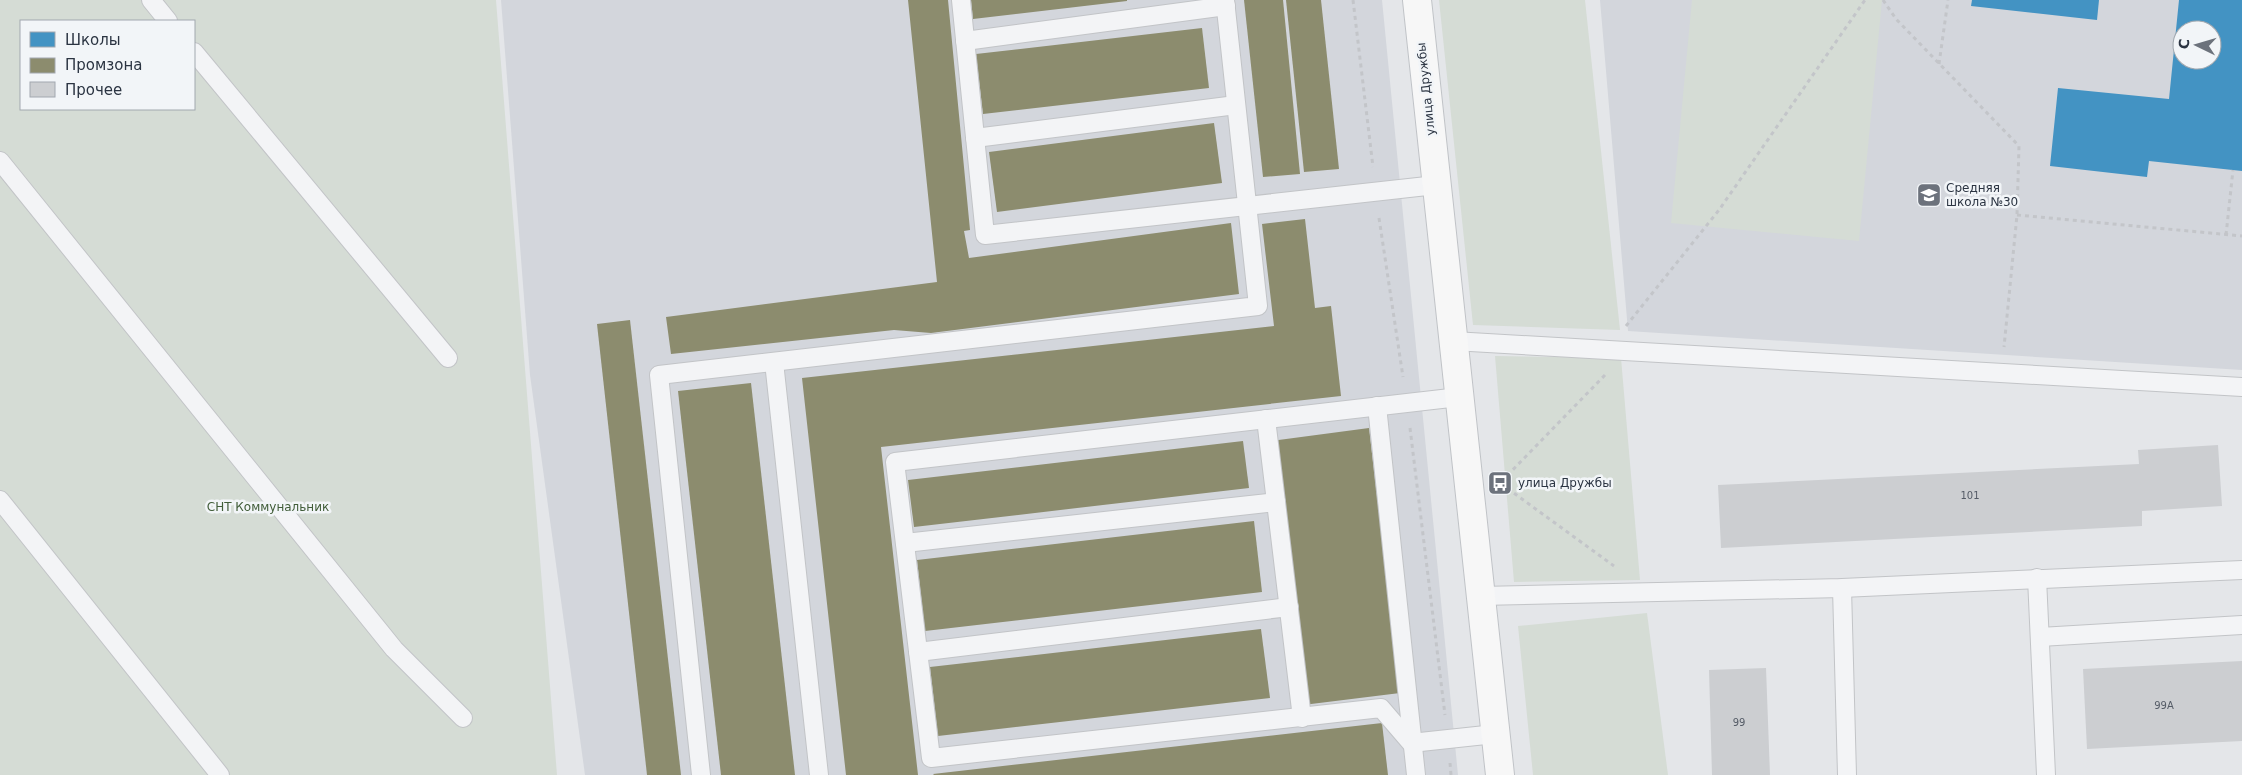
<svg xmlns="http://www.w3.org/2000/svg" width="2242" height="775" font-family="'DejaVu Sans',sans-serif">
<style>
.built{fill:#d3d6dc;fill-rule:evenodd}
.green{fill:#d5dcd5;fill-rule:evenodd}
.schools{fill:#4393c3;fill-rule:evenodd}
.industry{fill:#8c8c6e}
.building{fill:#ccced1}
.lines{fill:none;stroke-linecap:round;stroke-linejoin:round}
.lane-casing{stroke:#c2c4c7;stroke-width:20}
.primary-casing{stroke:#c0c3c7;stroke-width:30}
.path{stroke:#c3c5c9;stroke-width:3;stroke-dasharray:4 4;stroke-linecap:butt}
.lane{stroke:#f3f4f6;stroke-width:18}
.primary{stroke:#f7f7f7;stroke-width:28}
.labels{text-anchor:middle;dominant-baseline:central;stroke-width:5;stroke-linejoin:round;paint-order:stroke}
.number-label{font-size:10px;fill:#545b66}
.street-label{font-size:12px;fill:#2b3442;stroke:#f2f5f8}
.poi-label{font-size:12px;fill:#2b3442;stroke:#f2f5f8;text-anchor:start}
.park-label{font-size:12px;fill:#415d39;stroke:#f2f5f8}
</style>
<rect width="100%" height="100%" fill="#e4e6e9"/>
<g class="built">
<path d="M501,0H1382L1458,775H585L530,375Z"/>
<path d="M1600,0H2242V370L1628,331ZM2182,30H2212V60H2182Z"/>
</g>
<g class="green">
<path d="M0,0H496L557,775H0ZM21,21H194V109H21Z"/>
<path d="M1439,0H1585L1620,330L1473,325Z"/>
<path d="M1692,0H1882L1859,241L1671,223Z"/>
<path d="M1495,356L1621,358L1640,580L1514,582Z"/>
<path d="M1647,613L1668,775H1533L1518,626Z"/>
</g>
<g class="schools">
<path d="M1972,0H2099L2097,20L1971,6Z"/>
<path d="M2179,0H2242V171L2149,161L2147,177L2050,166L2058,88L2169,99ZM2182,30H2212V60H2182Z"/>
</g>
<g class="industry">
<path d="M908,0H948L970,230L964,231L969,258L1231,223L1239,294L931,333L894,330L671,354L666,317L937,282Z"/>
<path d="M971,0H1127V1L973,19Z"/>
<path d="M1244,0H1283L1300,174L1263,177Z"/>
<path d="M1286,0H1321L1339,169L1304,172Z"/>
<path d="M1202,28L1209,88L983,114L976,54Z"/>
<path d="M1214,123L1222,183L997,212L989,152Z"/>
<path d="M1305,219L1315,308L1331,306L1341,396L881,447L918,775H846L802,378L1274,326L1262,224Z"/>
<path d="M630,320L681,775H647L597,324Z"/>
<path d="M751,383L795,775H721L678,391Z"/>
<path d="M1369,428L1400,693L1303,705L1271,441Z"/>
<path d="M1243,441L1249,488L914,527L908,480Z"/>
<path d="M1254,521L1262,592L925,631L917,560Z"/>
<path d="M1261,629L1270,698L938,736L930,667Z"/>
<path d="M1382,723L1388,775H934L933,774Z"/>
</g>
<g class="building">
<path d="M2218,445L2222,506L2142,511V526L1721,548L1718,485L2139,464L2138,450Z"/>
<path d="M2242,661V741L2087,749L2083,669Z"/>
<path d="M1766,668L1770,775H1712L1709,670Z"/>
</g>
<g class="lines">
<defs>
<g id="lane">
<path d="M151,0L168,21"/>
<path d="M961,0L985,235L1436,185"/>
<path d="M965,41L1226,6"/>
<path d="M194,52L448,358"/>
<path d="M975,138L1236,105"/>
<path d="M0,161L394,649L463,718"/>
<path d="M1453,341L2242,387"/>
<path d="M774,362L819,775"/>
<path d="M1459,397L895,462L931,758L1381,708L1411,743L1495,734"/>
<path d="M1377,406L1416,775"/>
<path d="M1266,419L1302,718"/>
<path d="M0,500L220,775"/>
<path d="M905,543L1276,502"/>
<path d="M2037,578L2046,775"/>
<path d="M1842,588L1847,775"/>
<path d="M1480,596L1842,588L2242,570"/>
<path d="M2040,637L2242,625"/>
<path d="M918,652L1289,607"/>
<path d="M701,775L659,375L1258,306L1225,0"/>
</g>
<path id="primary" d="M1417,0L1500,775"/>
</defs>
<use href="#lane" class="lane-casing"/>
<use href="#primary" class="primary-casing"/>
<g class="path">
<path d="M1353,0L1373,167"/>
<path d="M1883,0L1896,19L2019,146L2017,215L2004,347"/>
<path d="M1939,64L1948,0"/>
<path d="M2017,215L2242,236"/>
<path d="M1379,218L1403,377"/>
<path d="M2226,235L2233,170"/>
<path d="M1626,326L1719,210L1865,0"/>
<path d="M1605,375L1500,483L1614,566"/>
<path d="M1410,428L1445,715"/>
<path d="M1450,763L1451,775"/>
</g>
<use href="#lane" class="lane"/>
<use href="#primary" class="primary"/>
</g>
<defs>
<symbol id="school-square" viewBox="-11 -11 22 22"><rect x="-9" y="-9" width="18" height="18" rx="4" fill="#6c727c" stroke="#f2f5f8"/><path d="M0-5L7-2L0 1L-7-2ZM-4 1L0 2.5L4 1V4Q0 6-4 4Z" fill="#fff"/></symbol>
<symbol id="bus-square" viewBox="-11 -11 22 22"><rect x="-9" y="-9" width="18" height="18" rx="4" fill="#6c727c" stroke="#f2f5f8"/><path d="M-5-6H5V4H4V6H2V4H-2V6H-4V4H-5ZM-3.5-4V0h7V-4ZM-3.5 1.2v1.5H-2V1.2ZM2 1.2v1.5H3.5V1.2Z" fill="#fff"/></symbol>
</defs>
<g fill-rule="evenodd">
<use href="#school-square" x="1915" y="181" width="28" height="28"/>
<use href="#bus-square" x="1486" y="469" width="28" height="28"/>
</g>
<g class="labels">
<g class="number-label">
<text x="1970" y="495">101</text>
<text x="2164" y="705">99А</text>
<text x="1739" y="722">99</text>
</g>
<g class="street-label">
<text transform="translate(1426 89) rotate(-96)">улица Дружбы</text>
</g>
<g class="poi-label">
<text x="1946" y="188">Средняя<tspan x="1946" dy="14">школа №30</tspan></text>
<text x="1518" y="483">улица Дружбы</text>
</g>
<g class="park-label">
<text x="268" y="507">СНТ Коммунальник</text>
</g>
</g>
<rect x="20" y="20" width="175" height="90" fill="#f2f5f8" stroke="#a2a8af"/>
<rect x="30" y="32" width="25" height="15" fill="#4393c3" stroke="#a2a8af"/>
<text x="65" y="45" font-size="15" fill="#2b3442">Школы</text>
<rect x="30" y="58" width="25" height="15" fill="#8c8c6e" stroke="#a2a8af"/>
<text x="65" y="70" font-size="15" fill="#2b3442">Промзона</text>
<rect x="30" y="82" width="25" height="15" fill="#ccced1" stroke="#a2a8af"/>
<text x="65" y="95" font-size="15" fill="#2b3442">Прочее</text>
<g transform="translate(2197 45) rotate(275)"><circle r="24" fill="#f2f5f8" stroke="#a2a8af"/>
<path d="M0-4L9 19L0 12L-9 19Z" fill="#6c727c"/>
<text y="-8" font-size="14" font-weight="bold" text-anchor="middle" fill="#2b3442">С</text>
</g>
</svg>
